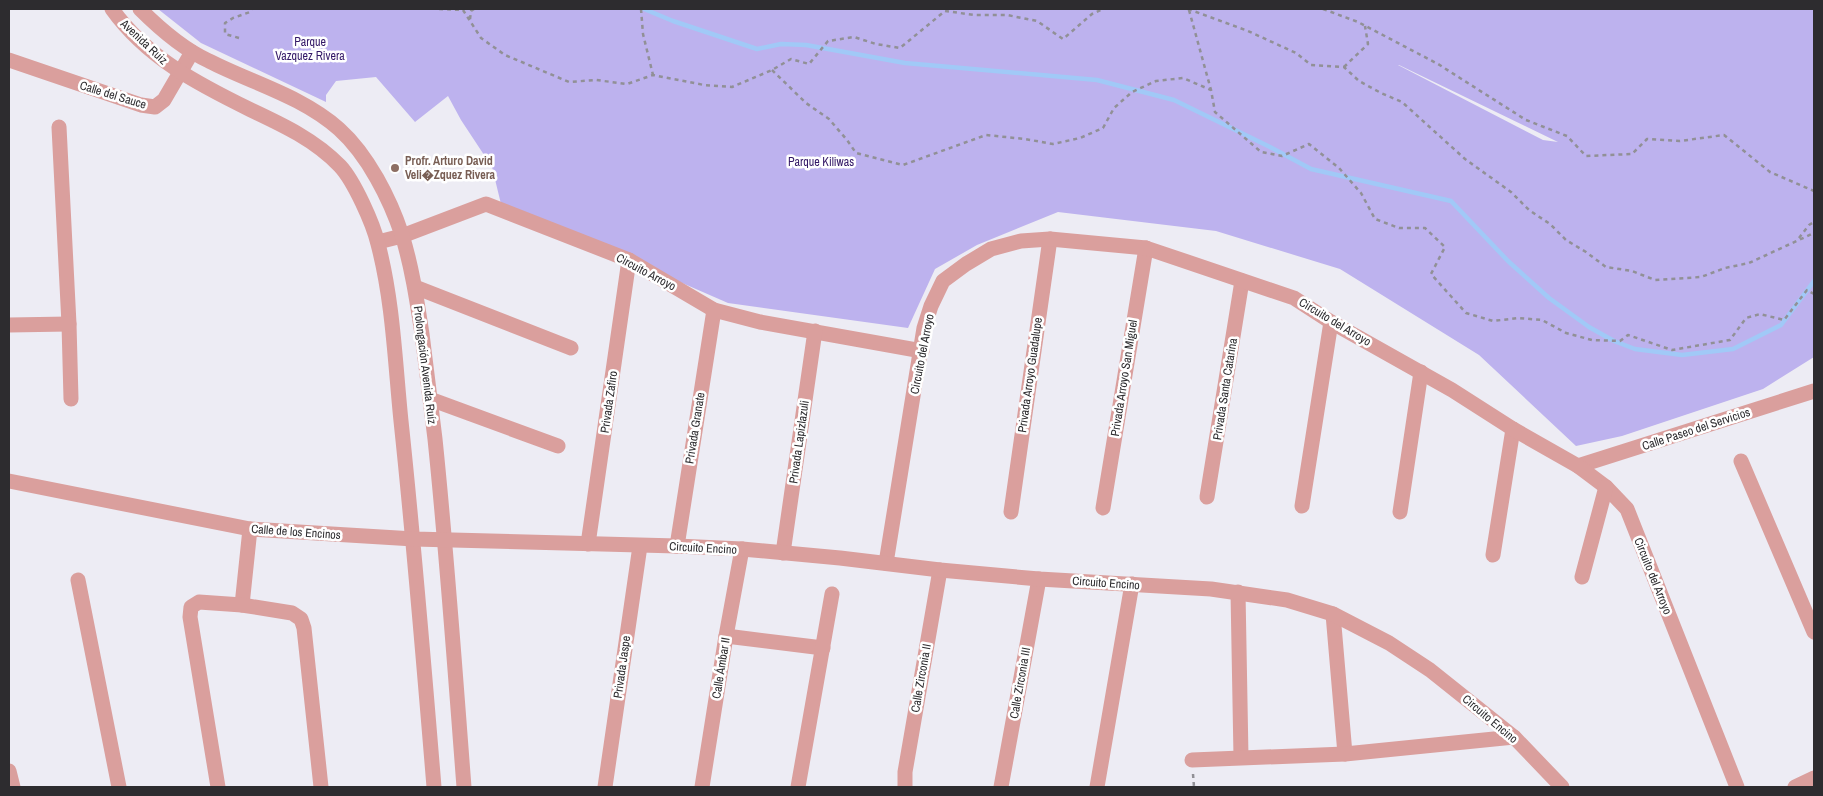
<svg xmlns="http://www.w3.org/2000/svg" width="1823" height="796" font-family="'Archivo Narrow',sans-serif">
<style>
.green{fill:#bdb2ee;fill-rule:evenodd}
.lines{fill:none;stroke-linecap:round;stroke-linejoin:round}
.stream{stroke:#a1c9f7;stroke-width:4.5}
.path{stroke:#919096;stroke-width:2.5;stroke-dasharray:4 4;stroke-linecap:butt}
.minor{stroke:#da9f9d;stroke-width:15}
.tertiary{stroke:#da9f9d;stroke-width:15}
.education-dot{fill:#8d6e63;stroke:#fff;stroke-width:2}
.labels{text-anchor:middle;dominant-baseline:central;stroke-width:5;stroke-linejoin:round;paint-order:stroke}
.street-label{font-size:12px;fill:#2d2c2f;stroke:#fff}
.park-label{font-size:12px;fill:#331866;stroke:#fff}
.education-label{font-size:12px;font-weight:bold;fill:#785e54;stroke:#fff;text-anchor:start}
</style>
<rect width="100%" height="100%" fill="#edecf4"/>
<path class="green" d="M158,9H1814V357L1763,389L1622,436L1576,446L1479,355L1340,269L1216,231L1058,212L977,245L935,269L908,328L728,303L501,204L492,167L461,120L448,96L415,122L376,77L336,81L326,95V102L201,43ZM1398,65H1399L1558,142L1543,140Z"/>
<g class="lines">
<path class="stream" d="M644,9L673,21L757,49L781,44L806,45L905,63L1097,80L1174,100L1270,147L1311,169L1451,201L1508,261L1549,298L1589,327L1614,341L1635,349L1682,355L1733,349L1781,325L1814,281"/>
<g class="path">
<path d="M439,9L463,10L481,38L505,55L569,82L596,80L627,84L653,75L704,85L732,87L772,70L791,59L809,64L828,41L854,37L876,44L900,48L945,11L975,15H1007L1037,21L1063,39L1092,14L1103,9"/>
<path d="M641,9L643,34L653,75"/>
<path d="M1188,9L1248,31L1296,53L1311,65L1344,67L1359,81L1381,93L1402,102L1465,159L1511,192L1529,210L1550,224L1566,240L1586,252L1606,267L1632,271L1655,280L1701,277L1725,268L1749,263L1814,233"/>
<path d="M1323,9L1358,22L1438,64L1526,120L1567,136L1586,156L1632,154L1647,139L1680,141L1724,135L1770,172L1814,191"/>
<path d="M1189,10L1211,90"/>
<path d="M470,19L471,11L474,9"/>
<path d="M239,38L225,34V23L233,18L250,12L252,9"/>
<path d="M1344,67L1368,44L1365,26"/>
<path d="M772,70L806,103L829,119L847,140L856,153L903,165L986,135L1025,139L1053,144L1080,138L1103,128L1114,108L1132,92L1156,81L1183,78L1211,90L1215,112L1261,152L1282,156L1309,144L1339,168L1361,193L1375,219L1399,228H1425L1445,247L1431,274L1466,313L1493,321L1518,318L1542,320L1566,333L1592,340L1620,341L1628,335L1672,350L1730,340L1746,318L1760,314L1784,320L1807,290L1814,294"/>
<path d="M1799,238L1809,225L1814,222"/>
<path d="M1193,774L1194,787"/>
</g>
<g class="minor">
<path d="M9,60L141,105L155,107L164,100L192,52"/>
<path d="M59,127L69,324L71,399"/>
<path d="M378,242L402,236L486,204L629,260L714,310L760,322L922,351"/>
<path d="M415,287L571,348"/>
<path d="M9,325L69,324"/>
<path d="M430,399L558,446"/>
<path d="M1741,461L1814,632"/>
<path d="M1578,466L1814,391"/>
<path d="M1207,497L1242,281"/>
<path d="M1302,506L1331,322"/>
<path d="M1103,508L1146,248"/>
<path d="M1011,512L1050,239"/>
<path d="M1400,512L1421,372"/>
<path d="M588,544L629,260"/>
<path d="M677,546L714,310"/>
<path d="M783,553L815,331"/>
<path d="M1493,555L1513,429"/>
<path d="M886,563L924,328L931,306L943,281L966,264L991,249L1021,241L1050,239L1146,248L1294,298L1331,322L1452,390L1513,429L1578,466L1606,487L1627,509L1737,787"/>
<path d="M1582,577L1606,487"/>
<path d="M78,580L119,787"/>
<path d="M1238,592L1241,757"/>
<path d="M242,605L250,529"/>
<path d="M1333,614L1345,754"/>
<path d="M726,636L823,648"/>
<path d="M1192,760L1345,754L1514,737"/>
<path d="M9,771L13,787"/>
<path d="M218,787L190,617L191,607L199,602L242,605L292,613L301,619L304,628L321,787"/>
<path d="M605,787L640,546"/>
<path d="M702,787L726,636L742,549"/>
<path d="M798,787L832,594"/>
<path d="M905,787V772L940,570"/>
<path d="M1001,787L1039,579"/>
<path d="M1097,787L1132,584"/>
</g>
<g class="tertiary">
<path d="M112,9C147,58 198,84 251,110C283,125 315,140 340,166C354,181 373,223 378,244C393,301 395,362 401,421C414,543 424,665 434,787"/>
<path d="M140,9C160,29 183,49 209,61C252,83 302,96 339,129C368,155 390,199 402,235C412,267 417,301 422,334C426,369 431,404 435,439C447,555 455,671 464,787"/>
<path d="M9,481L250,529L414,539L677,546L742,549L840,558L940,570L1039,579L1211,589L1287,600L1333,614L1389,643L1430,670L1514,737L1562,787"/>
<path d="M1795,787L1814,778"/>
</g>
</g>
<circle class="education-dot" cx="395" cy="168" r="5"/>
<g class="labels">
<g class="street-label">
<text transform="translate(144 42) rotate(43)">Avenida Ruiz</text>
<text transform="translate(113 95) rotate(17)">Calle del Sauce</text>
<text transform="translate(646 272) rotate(28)">Circuito Arroyo</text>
<text transform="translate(1335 322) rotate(31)">Circuito del Arroyo</text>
<text transform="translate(922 354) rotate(-79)">Circuito del Arroyo</text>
<text transform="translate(425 365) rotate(83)">Prolongación Avenida Ruíz</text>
<text transform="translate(1030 375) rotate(-82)">Privada Arroyo Guadalupe</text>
<text transform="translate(1124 378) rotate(-81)">Privada Arroyo San Miguel</text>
<text transform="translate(1225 389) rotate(-81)">Privada Santa Catarina</text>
<text transform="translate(609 402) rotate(-82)">Privada Zafiro</text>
<text transform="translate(695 428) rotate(-81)">Privada Granate</text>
<text transform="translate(1696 429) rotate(-18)">Calle Paseo del Servicios</text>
<text transform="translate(799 442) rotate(-82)">Privada Lapizlazuli</text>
<text transform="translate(296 532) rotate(4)">Calle de los Encinos</text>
<text transform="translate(703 548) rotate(3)">Circuito Encino</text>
<text transform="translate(1653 576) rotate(68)">Circuito del Arroyo</text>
<text transform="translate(1106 583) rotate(4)">Circuito Encino</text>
<text transform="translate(622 667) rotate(-82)">Privada Jaspe</text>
<text transform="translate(721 668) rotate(-81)">Calle Ámbar II</text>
<text transform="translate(921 678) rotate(-80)">Calle Zirconia II</text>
<text transform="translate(1020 683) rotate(-80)">Calle Zirconia III</text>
<text transform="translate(1490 719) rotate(40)">Circuito Encino</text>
</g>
<g class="park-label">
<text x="310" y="42">Parque<tspan x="310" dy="14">Vazquez Rivera</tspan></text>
<text x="821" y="162">Parque Kiliwas</text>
</g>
<g class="education-label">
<text x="405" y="161">Profr. Arturo David<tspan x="405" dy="14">Veli�Zquez Rivera</tspan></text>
</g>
</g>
<rect width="1823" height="796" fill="none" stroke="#2d2c2f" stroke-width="20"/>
</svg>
